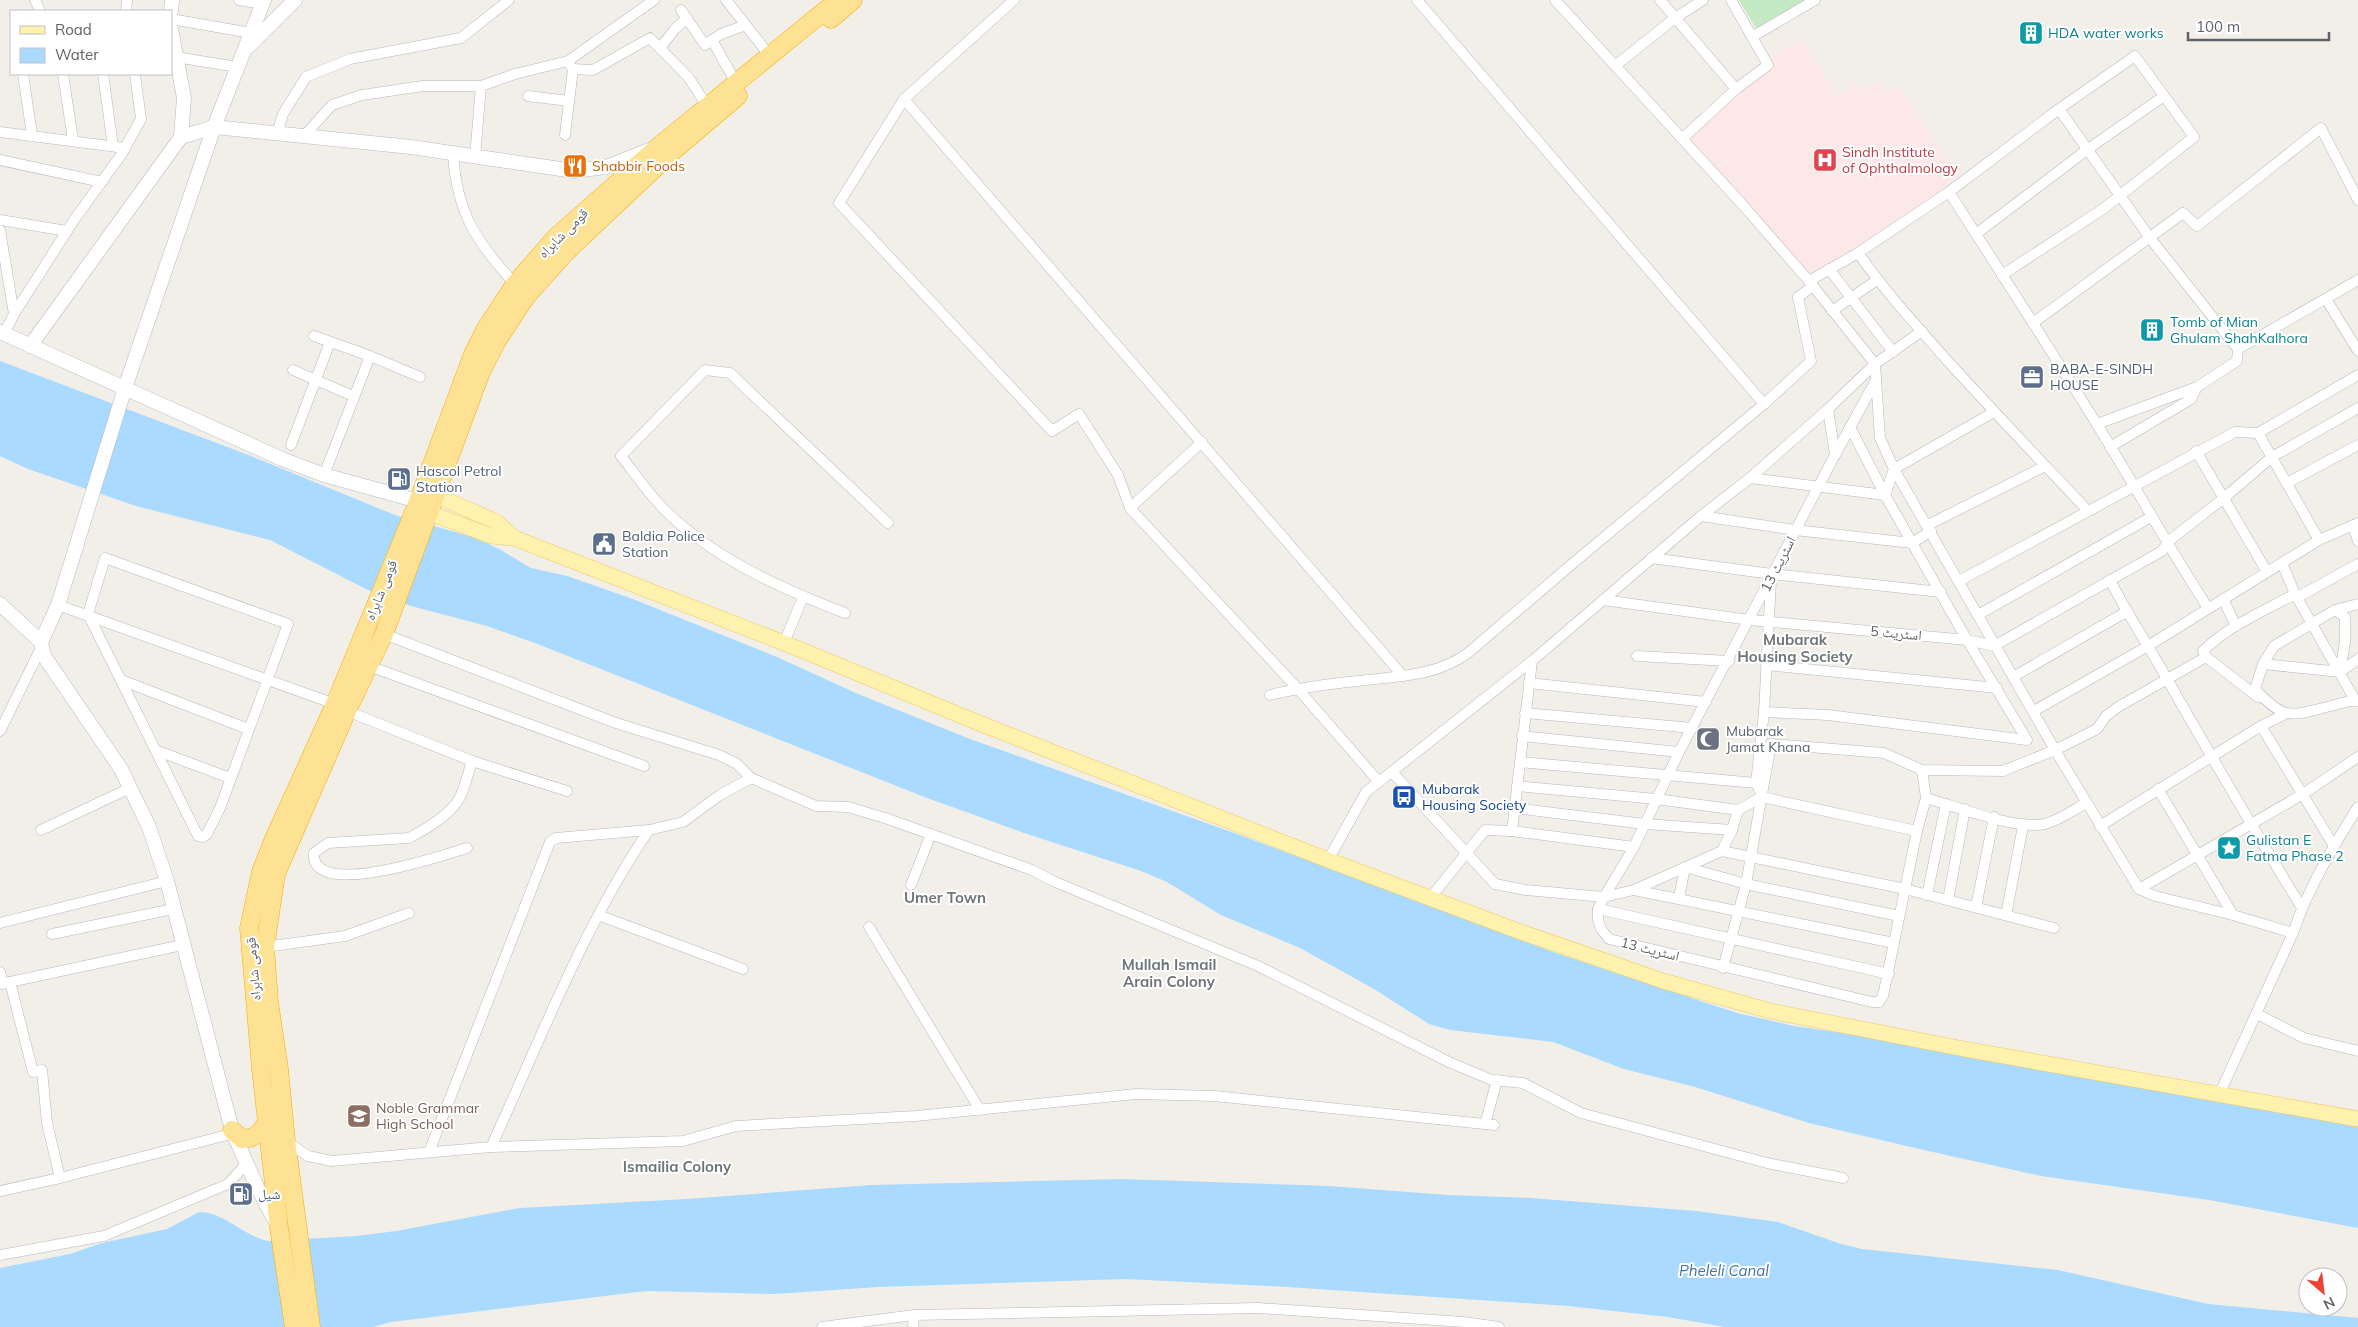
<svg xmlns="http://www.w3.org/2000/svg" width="2358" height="1327" font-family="Mulish,'Noto Naskh Arabic',sans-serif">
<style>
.medical{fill:#fce8e6}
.green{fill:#c5e8c5}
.water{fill:#aadaff}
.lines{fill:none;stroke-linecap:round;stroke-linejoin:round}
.street-casing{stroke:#b5b8bc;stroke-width:11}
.secondary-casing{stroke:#b6babf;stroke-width:15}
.primary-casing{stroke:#f2c960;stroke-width:16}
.highway-casing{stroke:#f9ab00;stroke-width:19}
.street{stroke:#fff;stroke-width:10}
.secondary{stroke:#fff;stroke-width:14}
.primary{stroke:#fff2af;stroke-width:15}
.highway{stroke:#fde293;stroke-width:18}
.labels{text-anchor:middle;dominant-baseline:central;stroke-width:4;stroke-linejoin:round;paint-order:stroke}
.culture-label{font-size:14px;fill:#0d838f;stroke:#fff;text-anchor:start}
.health-label{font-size:14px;fill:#be3a42;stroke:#fff;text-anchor:start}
.food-label{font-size:14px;fill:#c56008;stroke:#fff;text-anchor:start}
.street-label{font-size:14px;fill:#5f6368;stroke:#fff}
.service-label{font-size:14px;fill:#4e5e75;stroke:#fff;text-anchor:start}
.worship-label{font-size:14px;fill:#5b616d;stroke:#fff;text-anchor:start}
.transit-label{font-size:14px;fill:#164399;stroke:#fff;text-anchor:start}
.education-label{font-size:14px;fill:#785e54;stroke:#fff;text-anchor:start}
.neighbourhood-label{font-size:15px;font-weight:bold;fill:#70757a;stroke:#fff}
.water-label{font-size:15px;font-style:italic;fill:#4174aa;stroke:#fff}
</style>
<rect width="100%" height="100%" fill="#f1efe8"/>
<path class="medical" d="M1802,38L1837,96L1856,84L1860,91L1879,80L1886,93L1897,86L1964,182L1809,281L1682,139L1766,61Z"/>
<path class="green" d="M1739,0H1808L1757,30Z"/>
<g class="water">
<path d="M0,361L251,456L395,515L476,538L499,549L531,568L567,576L633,599L777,657L858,694L970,739L1237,834L1553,952L1737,1013L1794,1026L1871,1037L2358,1126V1228L2209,1200L2041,1176L1915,1148L1809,1123L1695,1087L1624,1069L1553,1042L1450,1030L1429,1024L1374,989L1300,948L1221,915L1167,882L1141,871L1024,833L927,798L535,643L487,626L411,606L368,590L270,540L136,506L28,469L0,456Z"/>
<path d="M1121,1179L1329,1186L1448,1195L1531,1198L1696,1211L1778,1222L1841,1244L1862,1249L2058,1270L2208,1304L2358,1318V1327H1725L1668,1317L1568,1306L1288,1287L1126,1279L878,1287L775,1294L646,1291L391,1322L373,1327H0V1268L70,1254L102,1243L167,1229L199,1212C225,1212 244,1237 269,1241L356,1236L396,1231L520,1208L687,1199L871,1185Z"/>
</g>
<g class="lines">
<defs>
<g id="street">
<path d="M35,0L40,11"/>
<path d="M239,0L262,4"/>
<path d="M726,0L770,56"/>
<path d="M1014,0L904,99L839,203L1052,431L1079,414L1118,475L1130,508"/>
<path d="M1417,0L1764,404"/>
<path d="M1555,0L1741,203L1809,281L1875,364L1880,438L1894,469L2055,750L2139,889L2155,896L2233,915L2293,933"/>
<path d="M1660,0L1736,89"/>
<path d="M681,10L705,45L721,34L746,25"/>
<path d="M126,11L127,0"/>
<path d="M171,19L251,33"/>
<path d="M1752,37L1815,0"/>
<path d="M712,40L736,83"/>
<path d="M660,48L675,29L687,18"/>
<path d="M176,57L237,67"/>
<path d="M1615,66L1675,18L1703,0"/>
<path d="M573,69L593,70L650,38L689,78L707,106"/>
<path d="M23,74L32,135"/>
<path d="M63,74L73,140"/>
<path d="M103,74L113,146"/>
<path d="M528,96L569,101"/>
<path d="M904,99L1403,676"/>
<path d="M2059,109L2150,238L2238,349"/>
<path d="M0,132L125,148"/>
<path d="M277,134L283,114L306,77L350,59L461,38L509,0"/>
<path d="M565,135L573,69L570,65"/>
<path d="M304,136L332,105L362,95L423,86H481L515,74L568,61L654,0"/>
<path d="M1682,139L1736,89L1768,65L1731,0"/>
<path d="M453,154C457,213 476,242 515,284"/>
<path d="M475,157L481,86"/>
<path d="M0,160L102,182"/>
<path d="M1949,192C1999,270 2049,347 2098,426C2135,486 2169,548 2208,608"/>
<path d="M0,220L67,231"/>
<path d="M0,230L14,314"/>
<path d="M1976,234L2088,149L2164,96"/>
<path d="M1858,253C1884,290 1915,324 1945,358C1992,410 2040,460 2088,511"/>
<path d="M1829,269L1893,352"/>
<path d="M1809,281L1858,253L1949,192L2059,109L2135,56L2194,137L2103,209L2002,275"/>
<path d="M2326,299L2358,351"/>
<path d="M1832,311L1877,280"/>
<path d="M2033,323L2183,213L2197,226L2321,128L2358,200"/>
<path d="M1922,331L1875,364L1828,409L1835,455L1679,752L1634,847L1604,897L1598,909V919L1601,929L1609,939L1872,1002H1879L1883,996L1917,831L1926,798L1922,770"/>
<path d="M4,334L14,314L74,220L121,155L141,119L135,74"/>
<path d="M314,336L370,356L420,377"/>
<path d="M293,370L353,396"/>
<path d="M2097,424L2197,387"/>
<path d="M1202,442L1130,508L1298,689L1379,782"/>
<path d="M291,445L330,342"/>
<path d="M2110,447L2191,399L2197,387L2237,361L2238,349L2358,280"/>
<path d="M2196,451L2267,572"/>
<path d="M1835,455L1876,380"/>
<path d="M324,475L370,356"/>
<path d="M1750,478L1885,495L1894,469L1994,412"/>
<path d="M2287,483L2358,445"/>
<path d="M1701,516L1795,530L1912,543L1931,531"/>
<path d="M1928,525L2045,466"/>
<path d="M2353,525L2358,541"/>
<path d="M2319,540L2258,433L2358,375"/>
<path d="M105,558L288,624L220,808L207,834L203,837L198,836L88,614Z"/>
<path d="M1651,558L1772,574L1941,592"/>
<path d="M2282,563L2295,594L2355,700"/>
<path d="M2110,580C2127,614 2149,646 2167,679C2211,756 2255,832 2302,908"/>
<path d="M1959,581L2235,432L2258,433"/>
<path d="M2298,597L2358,564"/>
<path d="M2223,599L2236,626"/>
<path d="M1603,600L1750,620L1967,640L1994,646L2162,551L2170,540L2224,498L2272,457L2358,408"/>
<path d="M2358,604L2335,610L2274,646L2263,664L2255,689C2286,723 2292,715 2335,705C2342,703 2351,700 2358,701"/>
<path d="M58,605L335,704"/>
<path d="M2335,610L2345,617V642L2340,672"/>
<path d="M845,613C783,589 719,561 670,515C651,498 636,475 621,456L705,370L730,373L888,523"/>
<path d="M1978,615L2151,517"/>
<path d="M384,634L616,723L719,755L737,764L751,778L816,806L848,807L885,818L1032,870L1053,881L1258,966L1451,1063L1492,1080L1523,1083L1581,1113L1767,1163L1843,1178"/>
<path d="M784,643L803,597"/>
<path d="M1637,656L1729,661"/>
<path d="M2263,664L2340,672L2358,659"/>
<path d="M1766,665L1997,688"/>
<path d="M369,666L644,766"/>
<path d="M2013,677L2126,612"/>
<path d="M121,680L248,729"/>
<path d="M1529,683L1706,702"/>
<path d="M1270,695C1299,688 1328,684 1358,681C1397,676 1435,677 1468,653L1578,559L1764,404L1811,361L1798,297L1813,286"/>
<path d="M2258,697L2206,657L2203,651C2228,626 2264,611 2295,594"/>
<path d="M347,711L472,761L567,791"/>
<path d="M2034,711L2148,646L2319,540L2358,523"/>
<path d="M1764,712L1828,715L2027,740L1967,640L1885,495L1850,427"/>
<path d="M1525,713L1693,728"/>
<path d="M2261,726L2334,846"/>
<path d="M0,731L41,648"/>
<path d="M1522,736L1679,752"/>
<path d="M155,750L230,778"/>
<path d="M1520,762L1756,783L1762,796"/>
<path d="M1392,772L1495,884L1526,890L1604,897L1634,890L1722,851L1905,889L2054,928"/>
<path d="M1756,783L1764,712L1771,580"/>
<path d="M1517,786L1656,799L1738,810L1762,797L1917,831"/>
<path d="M2158,789L2233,915"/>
<path d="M1926,798C1958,807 2014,830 2045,824C2060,820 2073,810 2086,803"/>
<path d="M1514,808L1645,824L1732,830L1722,851"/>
<path d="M2100,826L2261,726L2285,714"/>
<path d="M41,830L130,788"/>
<path d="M1732,830L1738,810"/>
<path d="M1512,831L1532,661"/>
<path d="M467,848C444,855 310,901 314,853L328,843L409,838C426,829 449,816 459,799C465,788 468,773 472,761"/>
<path d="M1328,860L1366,792L1532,661L1701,516L1750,478L1828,409"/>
<path d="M911,885L931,834"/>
<path d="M2139,889L2303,794L2358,757"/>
<path d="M1634,890L1894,943"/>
<path d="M1927,895L1946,804"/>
<path d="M1431,897L1485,830L1512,831L1634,847"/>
<path d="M1679,898L1685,867L1746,884L1899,916"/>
<path d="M1948,900L1965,809"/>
<path d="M1976,907L1994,817"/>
<path d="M1598,909L1889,974"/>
<path d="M598,915L743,969"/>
<path d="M2006,915L2023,826"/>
<path d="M0,923L167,881"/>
<path d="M869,927L980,1110"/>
<path d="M52,934L173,909"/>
<path d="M265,947L345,936L409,913"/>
<path d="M1723,968L1746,884L1771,744L1884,753L1922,770L2003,771L2055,750L2097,729L2106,716L2118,707L2206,657"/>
<path d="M0,972L3,984"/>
<path d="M10,982L33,1072L42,1070L47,1123L60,1178"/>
<path d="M0,984L182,945"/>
<path d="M2257,1014L2304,1038L2358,1051"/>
<path d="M2219,1095L2293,933C2308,888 2333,847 2358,807"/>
<path d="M1485,1124L1497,1080"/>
<path d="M286,1141L308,1156L332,1161L491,1147C540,1041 583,927 649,830L683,822L720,795L751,778"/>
<path d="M491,1147L683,1141L736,1126L916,1116L1136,1094L1215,1096L1494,1125"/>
<path d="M429,1152L550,842L556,838L649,830"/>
<path d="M0,1191L60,1178L235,1133"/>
<path d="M0,1255L104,1236L228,1184L247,1163"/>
<path d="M822,1327L914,1315L1258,1308L1464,1322L1499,1327"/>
<path d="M913,1327L914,1315"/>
</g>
<g id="secondary">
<path d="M264,0L214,127L125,388L58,605L41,642L44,656L121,769L149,827L167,881L232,1130L257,1187L277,1224"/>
<path d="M171,11L172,0"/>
<path d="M248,47L295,0"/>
<path d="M181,137L214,127L411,147L574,171L606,167L652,149"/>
<path d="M0,332L282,459L324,475L418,501"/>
<path d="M30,346L181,137L184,98L171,29"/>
<path d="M0,604L41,642"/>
</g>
<g id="primary">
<path d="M437,496L497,522L514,538"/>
<path d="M430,513L491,536L514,538L784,643L984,725L1328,860L1518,931L1663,981L1770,1011L1964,1049L2358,1119"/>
</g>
<g id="highway">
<path d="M831,19L853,0"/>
<path d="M232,1130L242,1139C255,1138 262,1133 267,1121"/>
<path d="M294,1327L279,1228L261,1069L249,928L261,872L273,841L335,704L416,507L473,354L485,330L515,284L556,237L659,146L838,0"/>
<path d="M311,1327L286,1141L279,1069L269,1002L265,947L276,874L347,711L384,634L481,372L497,341L525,298L567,251L672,152L738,96"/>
</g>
</defs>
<use href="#street" class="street-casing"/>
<use href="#secondary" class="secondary-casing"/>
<use href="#primary" class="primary-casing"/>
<use href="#highway" class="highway-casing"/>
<use href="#street" class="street"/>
<use href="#secondary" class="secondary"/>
<use href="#primary" class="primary"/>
<use href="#highway" class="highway"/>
</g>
<defs>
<symbol id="building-square" viewBox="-11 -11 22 22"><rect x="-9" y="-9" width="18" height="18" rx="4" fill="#0f9aa8" stroke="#fff"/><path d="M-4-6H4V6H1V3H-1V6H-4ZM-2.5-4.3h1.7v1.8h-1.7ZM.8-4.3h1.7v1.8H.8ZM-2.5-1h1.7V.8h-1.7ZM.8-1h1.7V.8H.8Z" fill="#fff"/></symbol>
<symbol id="hospital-square" viewBox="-11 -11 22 22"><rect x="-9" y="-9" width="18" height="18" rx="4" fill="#e0444e" stroke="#fff"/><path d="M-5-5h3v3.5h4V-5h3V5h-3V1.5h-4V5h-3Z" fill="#fff"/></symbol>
<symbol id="restaurant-square" viewBox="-11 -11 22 22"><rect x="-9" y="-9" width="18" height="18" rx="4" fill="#e8710a" stroke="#fff"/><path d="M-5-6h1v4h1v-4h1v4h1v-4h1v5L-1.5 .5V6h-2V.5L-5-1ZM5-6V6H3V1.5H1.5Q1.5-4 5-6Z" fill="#fff"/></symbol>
<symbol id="office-square" viewBox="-11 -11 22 22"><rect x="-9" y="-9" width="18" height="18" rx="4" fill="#5c6f8a" stroke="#fff"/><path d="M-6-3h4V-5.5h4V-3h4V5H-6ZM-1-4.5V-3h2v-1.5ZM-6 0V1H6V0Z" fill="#fff"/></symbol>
<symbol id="fuel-square" viewBox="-11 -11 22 22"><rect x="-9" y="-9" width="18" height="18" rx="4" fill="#5c6f8a" stroke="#fff"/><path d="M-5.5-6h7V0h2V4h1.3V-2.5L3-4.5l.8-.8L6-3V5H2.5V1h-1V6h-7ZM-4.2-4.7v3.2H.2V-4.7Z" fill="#fff"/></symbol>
<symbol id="civic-square" viewBox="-11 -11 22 22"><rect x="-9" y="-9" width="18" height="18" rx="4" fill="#5c6f8a" stroke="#fff"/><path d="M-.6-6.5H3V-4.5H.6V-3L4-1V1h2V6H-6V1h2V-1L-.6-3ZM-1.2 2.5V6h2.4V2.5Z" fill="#fff"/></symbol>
<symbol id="mosque-square" viewBox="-11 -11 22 22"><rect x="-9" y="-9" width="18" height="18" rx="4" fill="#6b7280" stroke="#fff"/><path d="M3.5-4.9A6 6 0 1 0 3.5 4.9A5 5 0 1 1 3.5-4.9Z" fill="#fff"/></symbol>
<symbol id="bus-square" viewBox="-11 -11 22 22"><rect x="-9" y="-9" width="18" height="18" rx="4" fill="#1a4fb4" stroke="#fff"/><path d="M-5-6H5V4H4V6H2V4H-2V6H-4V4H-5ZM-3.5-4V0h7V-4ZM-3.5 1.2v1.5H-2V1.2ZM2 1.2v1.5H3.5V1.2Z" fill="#fff"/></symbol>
<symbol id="sight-square" viewBox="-11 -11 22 22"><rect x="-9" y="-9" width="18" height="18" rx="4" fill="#0f9aa8" stroke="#fff"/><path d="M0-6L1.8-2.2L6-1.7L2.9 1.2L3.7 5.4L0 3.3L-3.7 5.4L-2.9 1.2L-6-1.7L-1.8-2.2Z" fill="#fff"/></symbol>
<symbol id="school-square" viewBox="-11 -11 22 22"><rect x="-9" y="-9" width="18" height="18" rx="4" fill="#8d6e63" stroke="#fff"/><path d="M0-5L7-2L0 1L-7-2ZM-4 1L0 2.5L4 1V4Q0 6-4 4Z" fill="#fff"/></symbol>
</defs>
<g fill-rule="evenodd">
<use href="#building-square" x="2017" y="19" width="28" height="28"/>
<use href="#hospital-square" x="1811" y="146" width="28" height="28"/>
<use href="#restaurant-square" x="561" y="152" width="28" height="28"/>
<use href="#building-square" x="2138" y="316" width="28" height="28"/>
<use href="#office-square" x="2018" y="363" width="28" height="28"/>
<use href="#fuel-square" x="385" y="465" width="28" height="28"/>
<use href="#civic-square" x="590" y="530" width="28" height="28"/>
<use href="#mosque-square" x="1694" y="725" width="28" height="28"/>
<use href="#bus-square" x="1390" y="783" width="28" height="28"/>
<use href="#sight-square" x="2215" y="834" width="28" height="28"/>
<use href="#school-square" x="345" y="1102" width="28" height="28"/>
<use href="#fuel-square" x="227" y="1180" width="28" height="28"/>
</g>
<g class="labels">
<g class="culture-label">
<text x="2048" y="33">HDA water works</text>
<text x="2170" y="322">Tomb of Mian<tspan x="2170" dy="16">Ghulam ShahKalhora</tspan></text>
<text x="2246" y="840">Gulistan E<tspan x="2246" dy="16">Fatma Phase 2</tspan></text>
</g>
<g class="health-label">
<text x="1842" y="152">Sindh Institute<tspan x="1842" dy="16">of Ophthalmology</tspan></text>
</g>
<g class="food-label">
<text x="592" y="166">Shabbir Foods</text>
</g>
<g class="street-label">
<text transform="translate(563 233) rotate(-45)">قومی شاہراہ</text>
<text transform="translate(1778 564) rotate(-63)">اسٹریٹ 13</text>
<text transform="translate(381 590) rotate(-68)">قومی شاہراہ</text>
<text transform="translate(1896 633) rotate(5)">اسٹریٹ 5</text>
<text transform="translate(1650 949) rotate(14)">اسٹریٹ 13</text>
<text transform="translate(253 969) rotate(-95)">قومی شاہراہ</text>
</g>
<g class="service-label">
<text x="2050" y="369">BABA-E-SINDH<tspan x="2050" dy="16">HOUSE</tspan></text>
<text x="416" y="471">Hascol Petrol<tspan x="416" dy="16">Station</tspan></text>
<text x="622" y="536">Baldia Police<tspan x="622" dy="16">Station</tspan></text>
<text x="258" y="1194">شیل</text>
</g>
<g class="worship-label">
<text x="1726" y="731">Mubarak<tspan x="1726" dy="16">Jamat Khana</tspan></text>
</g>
<g class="transit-label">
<text x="1422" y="789">Mubarak<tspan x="1422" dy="16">Housing Society</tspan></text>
</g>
<g class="education-label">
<text x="376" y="1108">Noble Grammar<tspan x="376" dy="16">High School</tspan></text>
</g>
<g class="neighbourhood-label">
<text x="1795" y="639">Mubarak<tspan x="1795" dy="17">Housing Society</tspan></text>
<text x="945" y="897">Umer Town</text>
<text x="1169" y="964">Mullah Ismail<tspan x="1169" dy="17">Arain Colony</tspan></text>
<text x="677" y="1166">Ismailia Colony</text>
</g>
<g class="water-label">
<text x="1724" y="1270">Pheleli Canal</text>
</g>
</g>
<rect x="10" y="10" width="162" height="65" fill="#ffffff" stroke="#bfc1c3"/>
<rect x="20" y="26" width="25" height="8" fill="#fff2af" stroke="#bfc1c3"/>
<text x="55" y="35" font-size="15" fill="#5f6368">Road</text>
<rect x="20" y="48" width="25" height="15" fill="#aadaff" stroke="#bfc1c3"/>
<text x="55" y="60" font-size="15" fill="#5f6368">Water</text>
<g transform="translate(2323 1292) rotate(152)"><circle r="24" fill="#ffffff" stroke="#bfc1c3"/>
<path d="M0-4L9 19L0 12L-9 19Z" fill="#ea4335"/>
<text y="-8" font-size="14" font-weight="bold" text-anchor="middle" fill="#5f6368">N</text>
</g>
<path d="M2188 32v8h141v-8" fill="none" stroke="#5f6368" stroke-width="2.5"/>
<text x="2196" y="32" font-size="15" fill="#5f6368" stroke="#ffffff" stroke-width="4" paint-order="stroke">100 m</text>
</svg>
